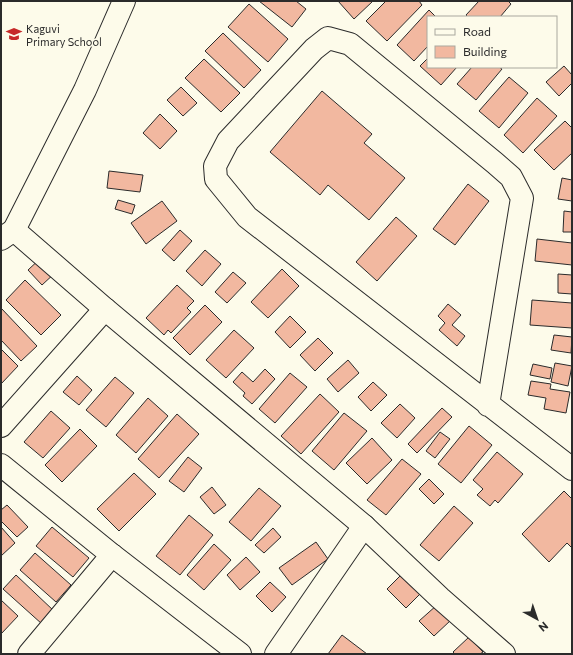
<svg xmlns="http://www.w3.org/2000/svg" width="573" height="655" font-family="Commissioner,sans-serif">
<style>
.building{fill:#f2b8a0;stroke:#2b2b2b}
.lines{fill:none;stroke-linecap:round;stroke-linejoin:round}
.minor-casing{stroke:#2b2b2b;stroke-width:24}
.minor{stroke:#fdfbea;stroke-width:22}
.labels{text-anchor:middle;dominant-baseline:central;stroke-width:3;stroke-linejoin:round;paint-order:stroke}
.poi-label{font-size:11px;fill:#2b2b2b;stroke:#fdfbea;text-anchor:start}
</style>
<rect width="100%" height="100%" fill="#fdfbea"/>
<g class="building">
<path d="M259,1H296L306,9L292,27Z"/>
<path d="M338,1H373L354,19Z"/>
<path d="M386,1H419L422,5L387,41L366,21Z"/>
<path d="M479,1H508L511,4L500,17H468L466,15Z"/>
<path d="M249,4L288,39L268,62L228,27Z"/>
<path d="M429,10L436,17H428V46L414,61L397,45Z"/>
<path d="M223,33L261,70L244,88L205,51Z"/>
<path d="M428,58V67H457L441,85L420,66Z"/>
<path d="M204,59L240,93L221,112L185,78Z"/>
<path d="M564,66L572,75V83L559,96L546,82Z"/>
<path d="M472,67H499L502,69L476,100L457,84Z"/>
<path d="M509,77L528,93L499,128L479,111Z"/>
<path d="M181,87L197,103L183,116L167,100Z"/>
<path d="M322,91L372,134L364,143L405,178L369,220L328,185L320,195L270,152Z"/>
<path d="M537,98L557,116L523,153L504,135Z"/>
<path d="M160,114L177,131L160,149L143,133Z"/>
<path d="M565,121L572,128V153L554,170L534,150Z"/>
<path d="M109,171L143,175L140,192L107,188Z"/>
<path d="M562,178L572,180V201L558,199Z"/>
<path d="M468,184L489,201L455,245L433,229Z"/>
<path d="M118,200L135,205L132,214L115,209Z"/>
<path d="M162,201L177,221L146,244L131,223Z"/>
<path d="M564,211L572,212V232H563Z"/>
<path d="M396,217L417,236L377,281L356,262Z"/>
<path d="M180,230L192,241L174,261L162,250Z"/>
<path d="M537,239L572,243V265L535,261Z"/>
<path d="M205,250L221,264L202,286L186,271Z"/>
<path d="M42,257L56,272L42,285L28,270Z"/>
<path d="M282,269L299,286L268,318L251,302Z"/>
<path d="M233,272L246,283L227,303L215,292Z"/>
<path d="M558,274L572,275V294L558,293Z"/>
<path d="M25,280L61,315L41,335L6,300Z"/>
<path d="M177,285L194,301L187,308L191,312L171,333L168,330L164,335L146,318Z"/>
<path d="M532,300L572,303V328L530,325Z"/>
<path d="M448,304L461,315L452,325L465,336L457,346L439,330L445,323L438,316Z"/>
<path d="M205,305L222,322L190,355L173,338Z"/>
<path d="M1,308L37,346L21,361L1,340Z"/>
<path d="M290,316L306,332L290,348L275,332Z"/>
<path d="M234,330L254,348L226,378L206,360Z"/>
<path d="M554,335L572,337L571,353L551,350Z"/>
<path d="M318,338L333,353L315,371L300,355Z"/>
<path d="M1,349L18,366L1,384Z"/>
<path d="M348,360L359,373L338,392L327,379Z"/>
<path d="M555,363L572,366L568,386L551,382Z"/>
<path d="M533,364L552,368L550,379L530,375Z"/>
<path d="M265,369L275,379L252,404L243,396L245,393L233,382L242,372L253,382Z"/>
<path d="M290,373L307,387L275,423L259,409Z"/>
<path d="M77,376L92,390L79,405L63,392Z"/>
<path d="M115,377L134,393L106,427L86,410Z"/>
<path d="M531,381L551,384L550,389L570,392L566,413L544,409L546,398L528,395Z"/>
<path d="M373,382L387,395L371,411L358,397Z"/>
<path d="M320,394L339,412L301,454L281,436Z"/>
<path d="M148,398L168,416L136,453L116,435Z"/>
<path d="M400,404L415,418L397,438L381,423Z"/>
<path d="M442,408L452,417L417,453L408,444Z"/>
<path d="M51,411L70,428L43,458L24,442Z"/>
<path d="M344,413L367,431L334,470L312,451Z"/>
<path d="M177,414L199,434L159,478L138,459Z"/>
<path d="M469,426L492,445L461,483L438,464Z"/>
<path d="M80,429L97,446L62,482L45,465Z"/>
<path d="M440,432L450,439L435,458L426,451Z"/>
<path d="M372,438L392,460L367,484L346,463Z"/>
<path d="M497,452L523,474L498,503L495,500L490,506L477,495L483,489L473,480Z"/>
<path d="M188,457L202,468L184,492L169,481Z"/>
<path d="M402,459L421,474L386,515L367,500Z"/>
<path d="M134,473L156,494L119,531L97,509Z"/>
<path d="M429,479L444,494L434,504L419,489Z"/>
<path d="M212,487L226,505L214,514L200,497Z"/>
<path d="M259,488L281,506L251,541L229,522Z"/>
<path d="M564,491L572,499V548L567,543L549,562L522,534Z"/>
<path d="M7,505L28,527L17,537L1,521V510Z"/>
<path d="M454,506L473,523L439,561L420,545Z"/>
<path d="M189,515L213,535L180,575L156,556Z"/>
<path d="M1,527L15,543L1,556Z"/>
<path d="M52,527L89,558L73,577L36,546Z"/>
<path d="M273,528L281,537L264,553L255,545Z"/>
<path d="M316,542L328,559L292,585L279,568Z"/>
<path d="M214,544L231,560L204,590L187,575Z"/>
<path d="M35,553L71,585L56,602L20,570Z"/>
<path d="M246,557L260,572L240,590L227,575Z"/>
<path d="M403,573L422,592L406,608L387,589Z"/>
<path d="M16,575L54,611L42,624L3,589Z"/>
<path d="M270,582L286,597L272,612L256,596Z"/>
<path d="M1,600L18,616L1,634Z"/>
<path d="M437,605L451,620L434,636L419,621Z"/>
<path d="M342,635L367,654H328Z"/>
<path d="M469,637L483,652L480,654H455L453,652Z"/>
</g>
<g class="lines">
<defs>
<g id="minor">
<path d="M14,230L85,90L124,1"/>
<path d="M1,239L14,230L105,309"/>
<path d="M488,405L522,198L511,177L495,163L350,44L328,38L314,49L228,141L215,166L216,179L247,217L572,469"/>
<path d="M1,426L105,309L364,526L440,598L504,654"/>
<path d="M1,465L112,555L240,654"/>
<path d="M29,654L112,555"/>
<path d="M276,654L364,526"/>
</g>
</defs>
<use href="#minor" class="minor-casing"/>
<use href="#minor" class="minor"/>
</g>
<defs>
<symbol id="school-bare" viewBox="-9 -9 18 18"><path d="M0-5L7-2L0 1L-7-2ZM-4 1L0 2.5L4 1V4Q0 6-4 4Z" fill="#c62828" stroke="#fdfbea" stroke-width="2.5" paint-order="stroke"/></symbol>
</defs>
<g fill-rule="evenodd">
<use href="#school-bare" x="3" y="23" width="22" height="22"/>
</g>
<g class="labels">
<g class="poi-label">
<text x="26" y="28">Kaguvi<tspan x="26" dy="13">Primary School</tspan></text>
</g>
</g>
<rect width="573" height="655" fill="none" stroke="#2b2b2b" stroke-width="4"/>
<rect x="427" y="16" width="130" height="52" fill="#fdfbea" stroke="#a9a89e"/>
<rect x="435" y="29" width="20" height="6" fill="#fdfbea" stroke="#a9a89e"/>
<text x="463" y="36" font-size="12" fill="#2b2b2b">Road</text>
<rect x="435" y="46" width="20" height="12" fill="#f2b8a0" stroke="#a9a89e"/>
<text x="463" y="56" font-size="12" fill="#2b2b2b">Building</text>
<g transform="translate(537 619) rotate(140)" stroke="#fdfbea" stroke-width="3" paint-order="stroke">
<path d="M0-3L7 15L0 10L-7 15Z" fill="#2b2b2b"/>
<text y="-6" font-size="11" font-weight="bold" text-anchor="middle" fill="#2b2b2b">N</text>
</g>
</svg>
